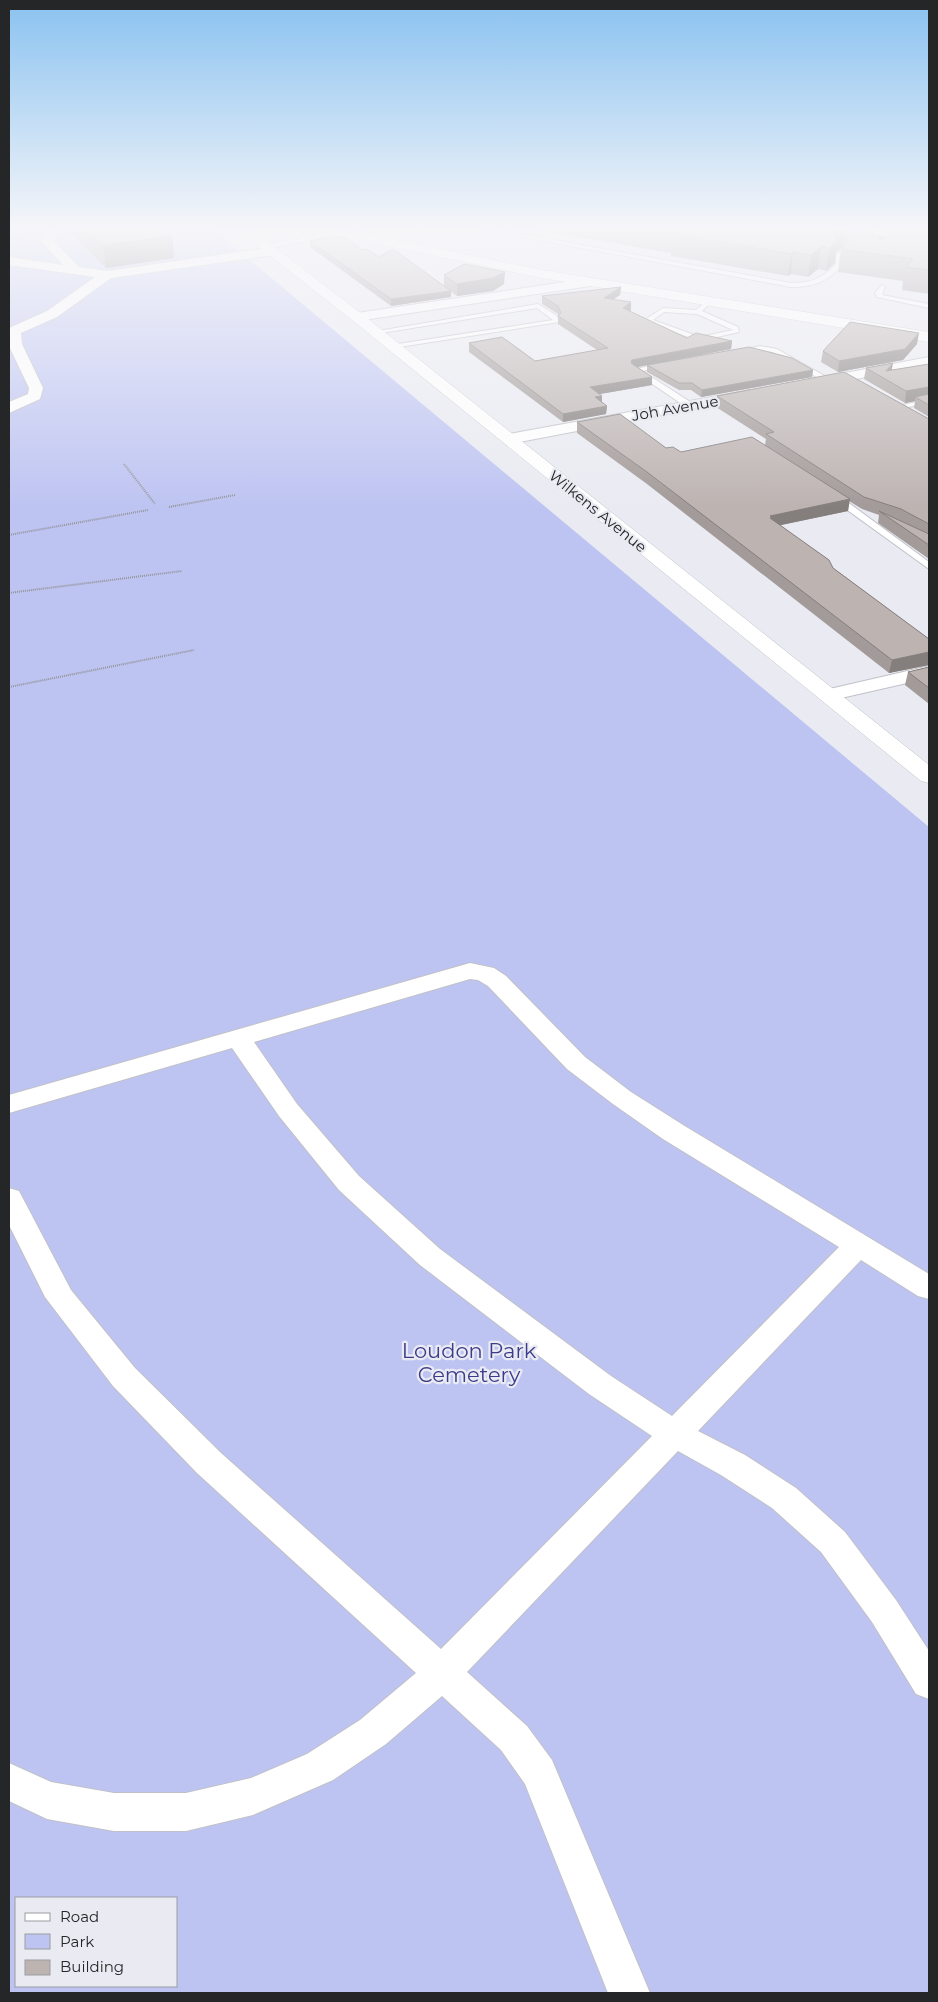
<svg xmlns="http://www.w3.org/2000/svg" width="938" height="2002" font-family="Montserrat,sans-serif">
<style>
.green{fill:#bec4f2;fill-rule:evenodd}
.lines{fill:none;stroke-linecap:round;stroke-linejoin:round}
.service-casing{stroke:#c0c1c8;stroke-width:2}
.minor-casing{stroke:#c0c1c8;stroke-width:2}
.secondary-casing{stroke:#c0c1c8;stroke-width:1}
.primary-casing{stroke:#c0c1c8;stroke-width:1}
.path{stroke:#94959a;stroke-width:2;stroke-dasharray:1 1;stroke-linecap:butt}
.service{fill:#fff;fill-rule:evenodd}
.minor{fill:#fff;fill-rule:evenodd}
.secondary{fill:#fff;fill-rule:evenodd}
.primary{fill:#fff;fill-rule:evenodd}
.rail-casing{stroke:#6e6f72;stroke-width:3}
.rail{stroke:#eaebf2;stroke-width:2;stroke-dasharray:6;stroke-linecap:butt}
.wall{fill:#a39b99}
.shaded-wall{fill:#847e7d}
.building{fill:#bdb4b2;stroke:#847e7d}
.labels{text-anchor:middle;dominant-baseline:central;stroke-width:4.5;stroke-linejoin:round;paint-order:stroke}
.far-street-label{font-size:15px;fill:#252628;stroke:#eaebf2}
.near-park-label{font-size:21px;fill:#3d3c8c;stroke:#eaebf2}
</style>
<rect width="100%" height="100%" fill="#eaebf2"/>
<path class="green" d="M9,226H209L929,827V1993H9ZM16,1898H176V1986H16Z"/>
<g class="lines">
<defs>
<g id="service">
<path d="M299,226H308L299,231L304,237L336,230L339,232L303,242L266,248L263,246L298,238L292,230Z"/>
<path d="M420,226H428L389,244L384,243Z"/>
<path d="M463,226H477L791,283C812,283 823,278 837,263L833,257L851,244L856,245L839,258L844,263C829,281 814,287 791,287Z"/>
<path d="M882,285L885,287L882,295L929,304V308L877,297L875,293Z"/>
<path d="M708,300L711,302L702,311L738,327L739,332L699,341L648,322L646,319L663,308L696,310ZM664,312L697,314L733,330L700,337L653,320Z"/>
<path d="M538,304L557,316L559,322L393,348L389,346L391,345L553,320L537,308L375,334L372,332Z"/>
<path d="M760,346L777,349L832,380L825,382L773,352L760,350L739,354L735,352Z"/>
<path d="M662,363H665V367L642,371L692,403V407H686L632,370Z"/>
<path d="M929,399V403L898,409L894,407Z"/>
<path d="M832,495H838L929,562V569L832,499Z"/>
</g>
<g id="minor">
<path d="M53,226H65L54,241L79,267L107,271L273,247L279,251L273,255L111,278L57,317L21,333L22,344L43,388L40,399L9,413V402L28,394L29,388L9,346V328L47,311L95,277L9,265V257L63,265L41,241Z"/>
<path d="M592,278L598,282L597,285L357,321L350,317L357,313Z"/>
<path d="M929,357V365L819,386L812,382L819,378Z"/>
<path d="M750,390L755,391L757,394L755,397L509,444L501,439L509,434Z"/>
<path d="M929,666V678L828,701L821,699L818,695L821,691Z"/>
<path d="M470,963L494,968L506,976L585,1057L631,1092L683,1125L929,1274V1299L918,1296L861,1260L698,1431L745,1455L796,1488L845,1532L896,1600L929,1651V1699L916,1694L872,1622L821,1552L772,1508L721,1475L678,1451L467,1672L527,1726L552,1760L650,1993H608L525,1784L501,1750L442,1696L386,1744L333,1780L253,1815L186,1831H114L47,1819L9,1801V1763L51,1782L114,1793H186L251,1778L307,1754L360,1720L416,1673L197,1473L113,1386L45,1297L9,1225V1188L19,1191L71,1290L135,1368L221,1453L441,1649L652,1436L589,1394L420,1265L339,1190L279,1116L232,1048L9,1113V1095ZM470,979L478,980L488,986L567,1069L613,1104L663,1139L839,1247L672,1416L611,1376L440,1249L359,1176L297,1104L254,1042Z"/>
</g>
<path id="secondary" d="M232,226H247L362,314L929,765V783L921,781L352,320Z"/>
<path id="primary" d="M305,226H329L542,270L929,332V342L542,278L306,229Z"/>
</defs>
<use href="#service" class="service-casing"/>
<use href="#minor" class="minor-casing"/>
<use href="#secondary" class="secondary-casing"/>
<use href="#primary" class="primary-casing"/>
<g class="path">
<path d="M9,239L28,236"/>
<path d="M124,464L155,504"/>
<path d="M169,507L235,495"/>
<path d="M9,535L148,510"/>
<path d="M9,593L182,571"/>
<path d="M9,687L194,650"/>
</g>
<use href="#service" class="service"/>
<use href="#minor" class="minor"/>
<use href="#secondary" class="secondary"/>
<use href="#primary" class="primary"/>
<defs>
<g id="rail">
<path d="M864,226L929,236"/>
<path d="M915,226L929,228"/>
<path d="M860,234L897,240"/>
</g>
</defs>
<use href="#rail" class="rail-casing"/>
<use href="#rail" class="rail"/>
</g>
<g class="wall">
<path d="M68,226H161L172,236L174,258L106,268L69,231Z"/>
<path d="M516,226H849L848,233L882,240L929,230V294L902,290L903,281L838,272L841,249L843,247L836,252L835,263L826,271L818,269L808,277L791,274L788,276L671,256V253Z"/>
<path d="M310,241L362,250L444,286V275L504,284L493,291L457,296L451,292V297L391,306L310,247Z"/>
<path d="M621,287L620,295L613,299L631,310L630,311L687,338L732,341L731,349L656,364L813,370L812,377L701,397L691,390H679L647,372V365L638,367L652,385L599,394L602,396V402L607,406L606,414L563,422L469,352V343L535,361L597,350L558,324V314L542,304V296Z"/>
<path d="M917,344L903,360L838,372L821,362L823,351Z"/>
<path d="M929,364V417L914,408L915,401L905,403L864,379L866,368L892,370Z"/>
<path d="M717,396L929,419V559L878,523L879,515L862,509L849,501L848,511L780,525L833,568L929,639V665L889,673L647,484L577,433V422L681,452L765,445L766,439L716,407Z"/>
<path d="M929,667V704L905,685L908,672Z"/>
</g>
<g class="shaded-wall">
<path d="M833,226H849L847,239L845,236L843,247L836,252L835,263L826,271Z"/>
<path d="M172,236L174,258L106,268L103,245Z"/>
<path d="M821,247L818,269L808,277L811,255Z"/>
<path d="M793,252L791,274L788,276L791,254Z"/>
<path d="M505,272L504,284L493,291L457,296V284Z"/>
<path d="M621,287L620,295L603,306L604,298Z"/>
<path d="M451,291V297L391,306V299Z"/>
<path d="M631,302V310L623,316V308Z"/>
<path d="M919,333L917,344L903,360L838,372L839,361Z"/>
<path d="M732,341L731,349L632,368L631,372L632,360Z"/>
<path d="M893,363L891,374L886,371Z"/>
<path d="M813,370L812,377L701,397L702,390Z"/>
<path d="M652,377V385L589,396L590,387Z"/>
<path d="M929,387V398L915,397V401L905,403L906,391Z"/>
<path d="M602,396V405L595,397Z"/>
<path d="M607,406L606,414L563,422V414Z"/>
<path d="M850,499L848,511L772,527L770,516Z"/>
<path d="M929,652V665L889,673L892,660Z"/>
</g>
<g class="building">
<path d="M83,226H161L172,236L103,245Z"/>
<path d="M646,226H844L834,233L837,241L833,244L829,248L821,247L811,255L793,252L791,254L672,234L677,231Z"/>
<path d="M857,226L882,240L896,226L929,230V270L906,267L913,259L841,249L849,240L845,236Z"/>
<path d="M343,236L362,250L367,249L379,257L393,249L451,291L391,299L310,241Z"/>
<path d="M464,264L505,272L493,278L457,284L444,275Z"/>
<path d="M621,287L604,298L631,302L623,308L687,338L696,333L732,341L632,360L631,363L652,377L590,387L602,396L595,397L607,406L563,414L469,343L502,337L535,361L608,348L558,316L561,313L558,306L542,296Z"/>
<path d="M850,322L919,333L905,349L839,361L823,351Z"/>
<path d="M749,347L792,358L813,370L702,390L692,383H679L647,365Z"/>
<path d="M893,363L886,371L929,364V387L906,391L866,368Z"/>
<path d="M844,372L929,419V524L901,509L864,497L766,434L774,432L717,396Z"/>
<path d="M929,394V405L915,397Z"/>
<path d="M620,414L666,448L673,447L681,452L752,437L850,499L770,516L773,517L770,518L829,560L833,568L929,639V652L892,660L647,472L577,422Z"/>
<path d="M879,511L929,534V545Z"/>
<path d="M929,667V688L908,672Z"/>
</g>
<linearGradient id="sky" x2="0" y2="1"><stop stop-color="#8ac2f0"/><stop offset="0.45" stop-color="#f6f6f9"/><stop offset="1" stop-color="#f6f6f9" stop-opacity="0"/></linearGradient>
<rect width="938" height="507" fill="url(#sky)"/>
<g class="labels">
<g class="far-street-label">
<text transform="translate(675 408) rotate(-10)">Joh Avenue</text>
<text transform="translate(598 511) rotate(39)">Wilkens Avenue</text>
</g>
<g class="near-park-label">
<text x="469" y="1350">Loudon Park<tspan x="469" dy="24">Cemetery</tspan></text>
</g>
</g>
<rect width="938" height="2002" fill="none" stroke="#252628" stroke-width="20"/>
<rect x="15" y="1897" width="162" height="90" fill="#eaebf2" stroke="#9b9ca1"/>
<rect x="25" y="1913" width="25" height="8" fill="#ffffff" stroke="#9b9ca1"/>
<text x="60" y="1922" font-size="15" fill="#252628">Road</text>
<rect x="25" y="1934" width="25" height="15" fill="#bec4f2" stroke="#9b9ca1"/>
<text x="60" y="1947" font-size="15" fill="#252628">Park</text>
<rect x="25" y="1960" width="25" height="15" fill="#bdb4b2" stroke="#9b9ca1"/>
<text x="60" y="1972" font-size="15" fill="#252628">Building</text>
</svg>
